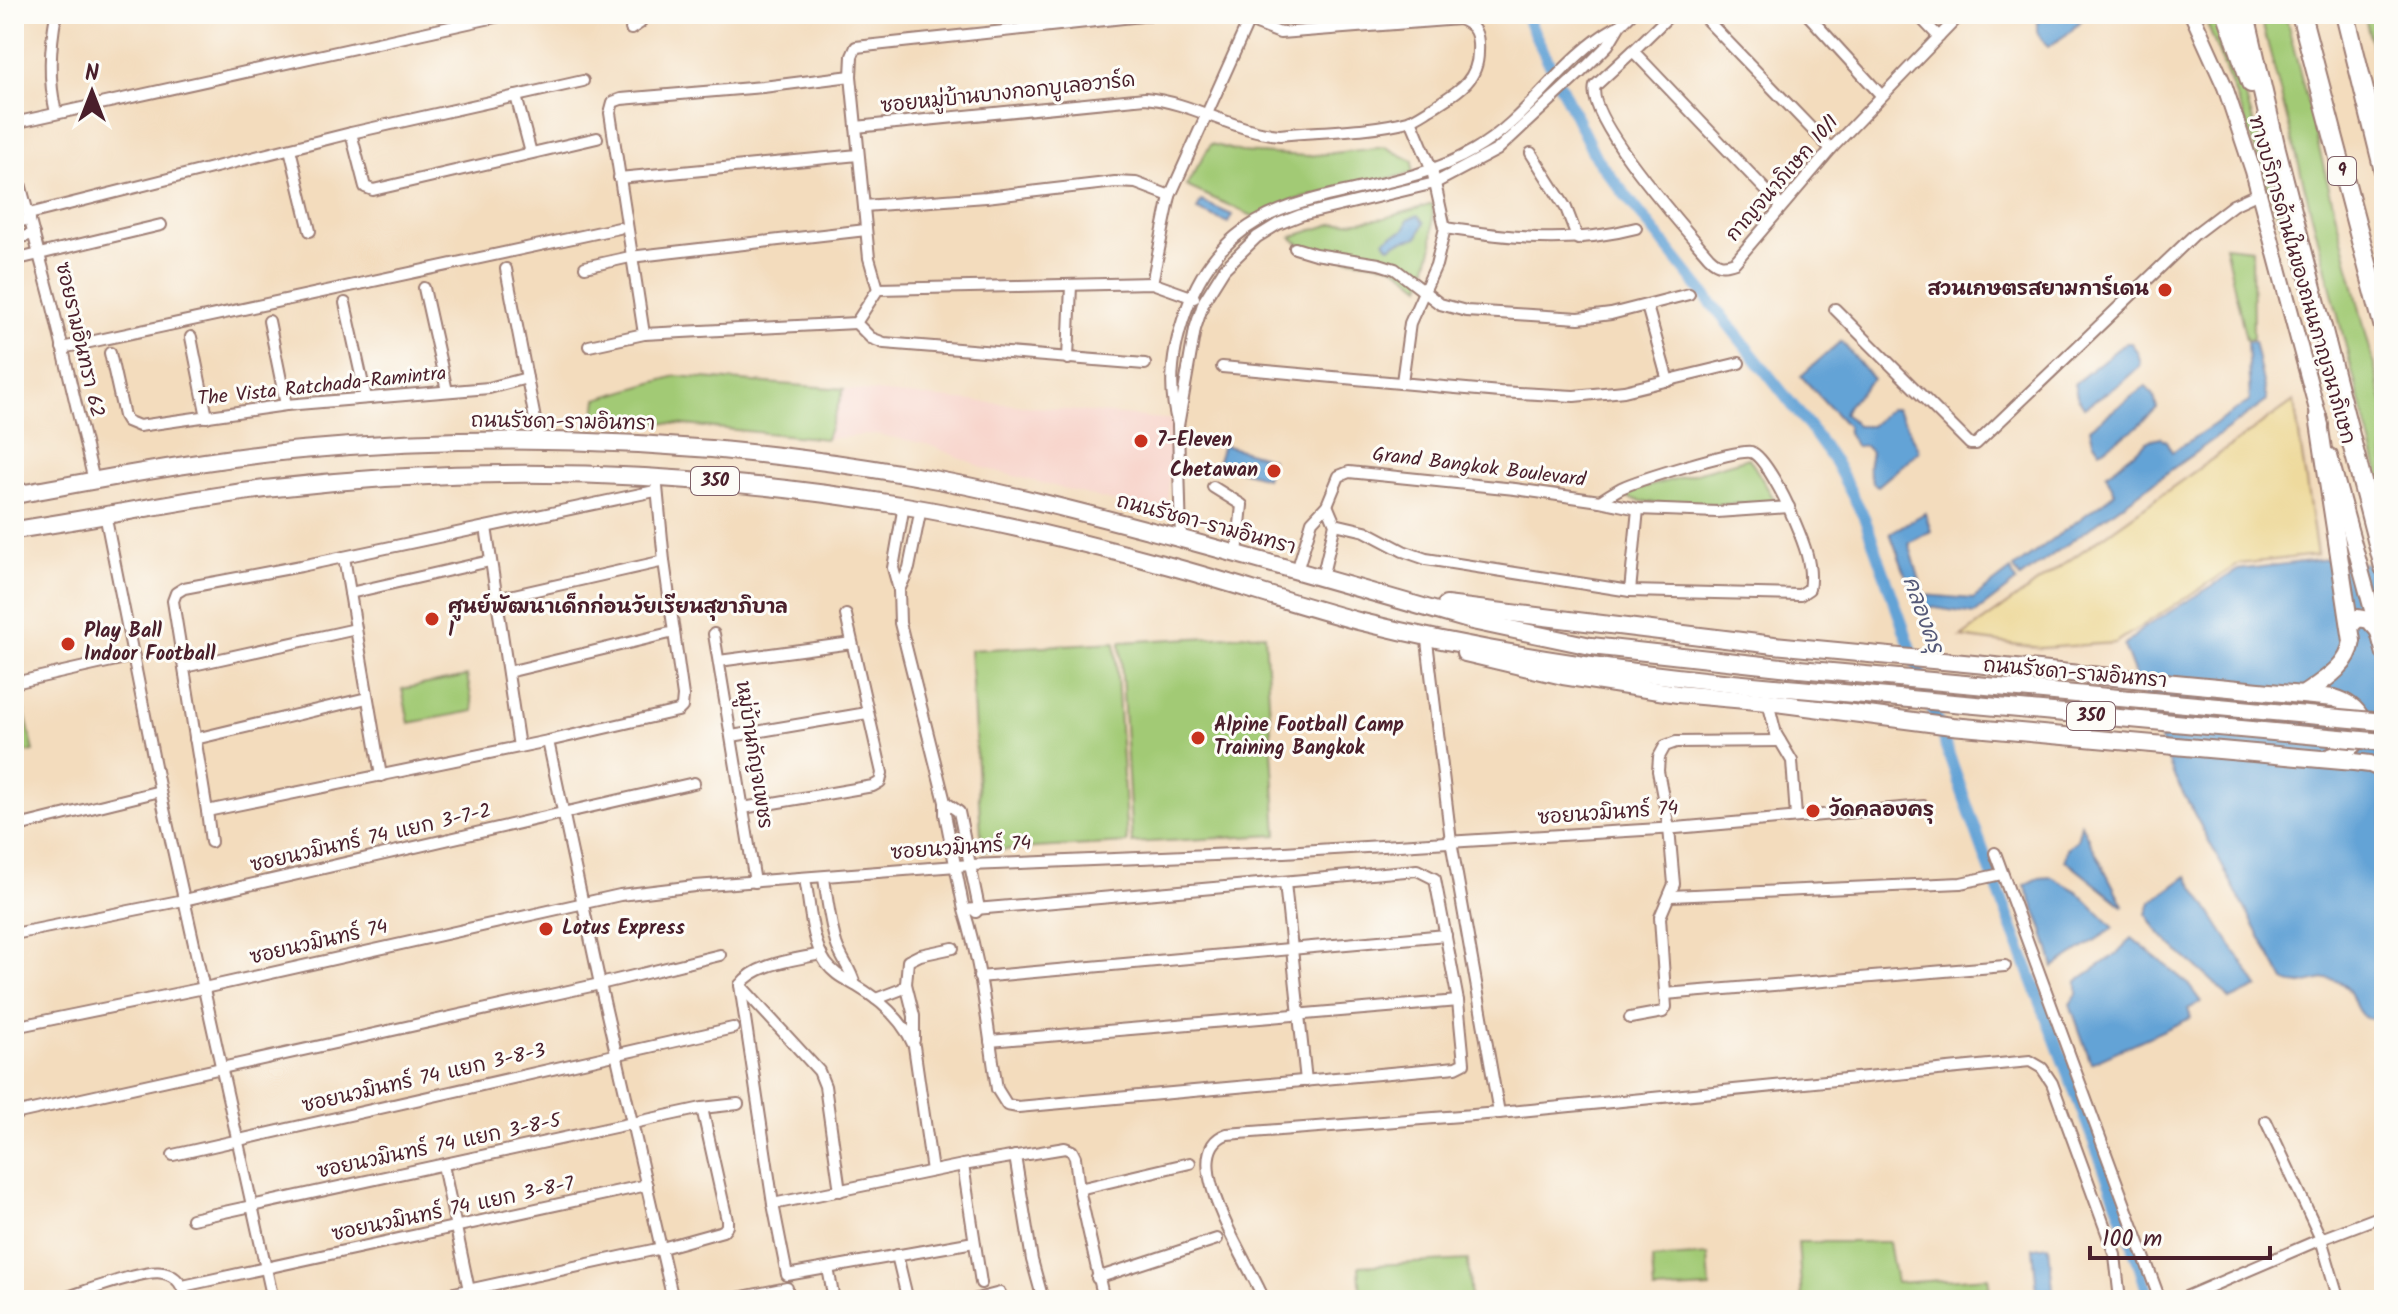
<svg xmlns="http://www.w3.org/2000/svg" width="2398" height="1314" font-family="Kalam,'Playpen Sans Thai',sans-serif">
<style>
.built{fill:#f7d1c8}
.green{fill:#a2ca75;stroke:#767450;stroke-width:2}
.sand{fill:#eeda9e;stroke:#9c7c64;stroke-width:2}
.water{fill:#64a3d6;stroke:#576180;stroke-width:2}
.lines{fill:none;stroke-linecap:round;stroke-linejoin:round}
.canal{stroke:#64a3d6;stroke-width:12}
.minor-casing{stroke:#9e7e74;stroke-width:14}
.secondary-casing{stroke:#9e7e74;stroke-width:18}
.primary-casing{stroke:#9e7e74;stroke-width:20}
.motorway-casing{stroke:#9e7e74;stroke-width:22}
.minor{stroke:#fff;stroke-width:10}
.secondary{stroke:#fff;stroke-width:14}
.primary{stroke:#fff;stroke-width:16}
.motorway{stroke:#fff;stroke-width:18}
.primary-bridge-casing{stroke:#9e7e74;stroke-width:20;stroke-linecap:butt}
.primary-bridge{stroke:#fff;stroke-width:16}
.poi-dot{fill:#c8321e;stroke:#fdfcf7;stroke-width:3}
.labels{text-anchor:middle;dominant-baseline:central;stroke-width:6;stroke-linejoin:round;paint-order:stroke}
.shield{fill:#fdfcf7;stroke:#806168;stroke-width:2}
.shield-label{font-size:18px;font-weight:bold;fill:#4a1f2b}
.street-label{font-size:20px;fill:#4a1f2b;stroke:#fdfcf7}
.poi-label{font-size:20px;font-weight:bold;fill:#4a1f2b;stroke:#fdfcf7;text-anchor:start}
.water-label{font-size:22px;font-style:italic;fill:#565a78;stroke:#fdfcf7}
</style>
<rect width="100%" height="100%" fill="#fdfcf7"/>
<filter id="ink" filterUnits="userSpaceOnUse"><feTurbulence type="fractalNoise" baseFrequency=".0125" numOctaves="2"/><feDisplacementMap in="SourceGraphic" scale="16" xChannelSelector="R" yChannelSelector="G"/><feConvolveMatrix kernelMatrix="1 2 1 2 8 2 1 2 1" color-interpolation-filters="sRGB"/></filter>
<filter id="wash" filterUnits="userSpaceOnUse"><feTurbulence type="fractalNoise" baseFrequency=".006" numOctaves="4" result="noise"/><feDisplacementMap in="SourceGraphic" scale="32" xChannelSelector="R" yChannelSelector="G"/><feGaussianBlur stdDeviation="1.8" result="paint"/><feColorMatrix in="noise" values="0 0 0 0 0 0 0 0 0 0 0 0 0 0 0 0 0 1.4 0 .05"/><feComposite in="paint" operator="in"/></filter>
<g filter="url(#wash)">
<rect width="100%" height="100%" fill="#f3dcbd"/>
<path class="built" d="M844,389L1175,420L1166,515L987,469L927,444L875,434L826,439Z"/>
<g class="green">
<path d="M2203,14H2220L2276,195L2291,254L2243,114Z"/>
<path d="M2260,14H2285L2384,405V494Z"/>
<path d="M2364,14H2384V94Z"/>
<path d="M1211,144L1241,152L1308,156L1385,147L1413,161V173L1291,201L1257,218L1186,186Z"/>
<path d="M1433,204L1432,249L1421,286C1412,279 1401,268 1389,265C1358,257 1315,261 1291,237L1332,224L1384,218Z"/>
<path d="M2225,246L2252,249L2253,339L2246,340Z"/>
<path d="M676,376L844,389L826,439L595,416L597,399Z"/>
<path d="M1749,458L1776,502C1727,504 1664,511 1618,495Z"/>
<path d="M1265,634L1277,835L1132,843L1120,642Z"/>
<path d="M1115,642L1127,843L982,851L970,650Z"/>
<path d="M467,676L474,711L409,723L402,689Z"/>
<path d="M19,690L34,751L14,755V691Z"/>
<path d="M1798,1242H1889L1896,1283L1988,1277L1991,1300H1802Z"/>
<path d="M1708,1255L1710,1288L1654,1291L1652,1259Z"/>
<path d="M1468,1260L1471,1300H1361L1359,1266Z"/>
</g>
<path class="sand" d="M2294,401L2317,555L2239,564L2115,643L2041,648L1961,637Z"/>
<g class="water">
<path d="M2047,14H2086L2070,32L2048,47L2037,32V23Z"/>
<path d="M1201,201L1232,215L1228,223L1197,210Z"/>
<path d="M1418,215L1424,223L1418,237L1395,243L1391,247L1387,245L1384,240C1394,230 1406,237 1407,220Z"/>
<path d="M1841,341L1873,379L1848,405L1844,413L1857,426H1871L1890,409H1896L1906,423L1919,451L1878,486L1873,483L1868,468L1871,452L1865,446H1856L1848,433L1847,426L1801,376Z"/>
<path d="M2254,341L2267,401L2020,578L2014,568L2115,493L2106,474L2150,440L2160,437L2166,441L2172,452L2250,401L2247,342Z"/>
<path d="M2125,343H2131L2138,353L2141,365L2121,383L2084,407L2077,396L2074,384Z"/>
<path d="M2146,386L2154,397L2157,408L2137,427L2100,451L2093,441L2090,428Z"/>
<path d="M1223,445L1272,459L1266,478L1217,464Z"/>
<path d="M1925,513L1931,531L1909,543L1924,595L1973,599L2011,570L2016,582L1974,614L1917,605L1890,533Z"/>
<path d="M2327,559L2384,566L2382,1021C2344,1017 2363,995 2339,982C2320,972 2303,992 2284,981L2174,776L2124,646L2142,629L2238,570Z"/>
<path d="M2081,824L2124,907L2065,860L2067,848L2077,840Z"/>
<path d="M2187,876L2258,987L2230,1000C2206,968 2166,951 2147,914L2151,902Z"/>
<path d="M2052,877L2077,891L2114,928L2054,967L2043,929L2025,885L2039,878Z"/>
<path d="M2132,938L2187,983L2201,1002L2188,1009L2191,1018L2091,1063L2070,1004L2077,994V981L2119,952Z"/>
<path d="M2049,1246L2053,1290L2037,1291L2033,1248Z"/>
</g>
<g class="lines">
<path class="canal" d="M1525,14L1596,158L1809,426L1835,462L1864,517L1985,856L2132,1242L2150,1300"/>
</g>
</g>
<g filter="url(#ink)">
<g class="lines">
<defs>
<g id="minor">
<path d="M1671,14L1633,51L1781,206"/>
<path d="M1701,14L1831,149"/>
<path d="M1807,14L1881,95"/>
<path d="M1917,14L1939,37"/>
<path d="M631,29L640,23L644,14"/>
<path d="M1633,51L1595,86C1585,118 1685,229 1709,257C1718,266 1724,266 1735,262L1831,149L1961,14"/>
<path d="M516,96L531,153"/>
<path d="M56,113C48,79 50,48 56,14"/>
<path d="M14,123L509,14"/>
<path d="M856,127L1145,98C1192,102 1233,131 1280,135C1319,131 1371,131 1408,121C1417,118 1426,111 1435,106C1457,92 1478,81 1478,52C1479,35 1476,25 1459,19L1280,33L1231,14"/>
<path d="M351,133L365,187L373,190L597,138"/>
<path d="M290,149L310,231"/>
<path d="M1531,153L1566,208L1578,239"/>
<path d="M14,161L52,303L94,481"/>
<path d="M619,178L858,155"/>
<path d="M864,206L986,197L1115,182L1136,183L1170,196"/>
<path d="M29,214L351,133L583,81"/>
<path d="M14,223L30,219"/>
<path d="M1445,228C1510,238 1572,245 1636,228"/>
<path d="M14,239L34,234"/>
<path d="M1295,248L1315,254L1379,264L1395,269L1440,304L1466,311L1579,318L1611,314L1689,294"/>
<path d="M14,260L161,225"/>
<path d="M585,267L630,257L866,230"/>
<path d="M506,269L527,378"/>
<path d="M1152,283L1170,196L1249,20"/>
<path d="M424,288L447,391"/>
<path d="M878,289L1152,283L1194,298"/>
<path d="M345,303L366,398"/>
<path d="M1647,306L1668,381"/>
<path d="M1835,309L1970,444H1976L2195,234L2233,205L2259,193"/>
<path d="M269,321L286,405"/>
<path d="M856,323L871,338L884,343L1145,364"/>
<path d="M644,334L610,113L613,102L621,99L763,87L851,76"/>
<path d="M191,337L207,417"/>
<path d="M589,346L644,334L856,323L878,289L869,258L851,76L852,56L856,47L1160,14"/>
<path d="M62,348L619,228"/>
<path d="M110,353L124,416L127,421L139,426L286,405L489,388L527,378L539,440"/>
<path d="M1068,359L1071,285"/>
<path d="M1222,367L1500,392L1574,396L1624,391L1739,363"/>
<path d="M1402,382L1410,323L1436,265L1445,228L1432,170L1411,120"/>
<path d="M1178,424C1167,387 1173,347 1186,311C1235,170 1370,211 1474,150C1529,119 1561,58 1616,27"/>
<path d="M1213,487L1242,505L1237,554"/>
<path d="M655,491L301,566L184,588L176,593L173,601L207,811L548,741L678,711L682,707L683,696L664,561L656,476"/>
<path d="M904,505L893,568L899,590L900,623L945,802V814L964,910C982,967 988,1030 997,1089L1007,1105L1018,1107L1456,1067L1464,1063L1458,1001L1435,879L1417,870L964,910"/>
<path d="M105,514L160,791L273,1300"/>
<path d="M1335,524L1365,531L1403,551L1426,559L1630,591L1800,595L1809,589C1814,563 1801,537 1791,513C1786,500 1764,456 1751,452C1737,449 1638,480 1621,488C1614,492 1607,496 1600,501"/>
<path d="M486,527L519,747"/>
<path d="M1181,539L1178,426L1195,329L1204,301L1224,269L1257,237L1278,224L1301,215L1435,183L1497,150L1581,72L1608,45L1620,25L1631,14"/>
<path d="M344,557L350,593"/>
<path d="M1297,571L1312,521L1327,505L1339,476L1349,472L1515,489L1600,501L1638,509L1717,512L1789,507"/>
<path d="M1322,578L1335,524L1327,505"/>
<path d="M899,590L909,568L921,508"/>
<path d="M1630,591L1638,509"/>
<path d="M496,599L664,561"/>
<path d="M714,634L755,882"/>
<path d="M1427,641L1451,841L1499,1113"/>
<path d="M719,661L852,643"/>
<path d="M184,667L356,629"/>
<path d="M508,672L674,632"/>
<path d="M14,683L134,656"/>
<path d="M1768,702L1776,734L1792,761L1796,817"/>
<path d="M732,736L867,713"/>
<path d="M195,739L367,698"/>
<path d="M548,741L600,984L673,1300"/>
<path d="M1780,741L1676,742L1665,746L1659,757L1658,771L1669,828L1674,884L1660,917L1665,994L2005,966"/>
<path d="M381,776L350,593L490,561"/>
<path d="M945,802L959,812L979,908L976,912"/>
<path d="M743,808L873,786L880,782L882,773L846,615"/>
<path d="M207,811L211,842"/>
<path d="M14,827L160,791"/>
<path d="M1995,853L2160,1300"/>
<path d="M824,878C827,899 830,922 836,943C841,959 851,969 855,985"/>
<path d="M805,879C810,904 811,941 826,963C834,974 843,978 855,985C879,999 903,1020 914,1046L932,1171"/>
<path d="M1285,883L1306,1081"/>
<path d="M1671,896L1961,883L2001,874"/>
<path d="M14,934L184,900L694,783"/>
<path d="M821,954C795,960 756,963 740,985L773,1204L787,1275L974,1242"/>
<path d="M979,977L1446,935"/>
<path d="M906,984L914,1016V1040"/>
<path d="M740,985L819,1071L825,1086L840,1191"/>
<path d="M876,999L902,989L906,984L908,961L920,955L953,948"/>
<path d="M1630,1018L1663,1012L1666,1007L1665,994"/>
<path d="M14,1027L204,988L620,895L695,886L970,865L1284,852L1676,828L1924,806"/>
<path d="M990,1041L1458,1001"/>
<path d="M14,1114L600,984L720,955"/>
<path d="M2266,1121L2321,1239L2384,1215"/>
<path d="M173,1155L733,1028"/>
<path d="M1015,1156L1032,1260L1043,1300"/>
<path d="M443,1165L469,1290"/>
<path d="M963,1165L981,1283"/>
<path d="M1079,1189L1190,1163"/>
<path d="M773,1204L963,1165L1065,1148L1072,1151L1075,1157L1079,1189L1104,1300"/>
<path d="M192,1219L633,1123L702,1108L738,1104"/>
<path d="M897,1255L907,1297"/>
<path d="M828,1268L834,1300"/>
<path d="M1097,1278L1217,1239"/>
<path d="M183,1286L647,1185"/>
<path d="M58,1300C79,1294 146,1268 163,1273C178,1276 183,1286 186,1300"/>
<path d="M422,1300L662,1248L723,1231L727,1226V1220L702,1108"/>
<path d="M727,1300L787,1288"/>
<path d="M973,1300L1000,1293"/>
<path d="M1264,1300C1252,1267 1173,1153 1227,1134L1499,1113L2030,1061L2042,1068L2052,1083L2115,1255L2120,1300"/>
<path d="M2179,1300L2321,1239L2339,1300"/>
</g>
<g id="secondary">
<path d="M2192,14L2225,87L2253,171L2321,425"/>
<path d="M2330,456L2384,654"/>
</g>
<g id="primary">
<path d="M14,495C109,478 205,459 301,450C504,432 709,440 910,475C998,490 1084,513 1171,536C1271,563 1372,592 1472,621L1591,646L1799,669"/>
<path d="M14,530C98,518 181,500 265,489C477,464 689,470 900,505C990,520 1078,541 1166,565C1230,582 1294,604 1358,621C1502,657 1651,677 1799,689"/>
<path d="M1446,605L1774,645L2334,698C2359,705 2375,728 2350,747C2343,753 2333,756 2325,759"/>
<path d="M2351,625L2358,618L2369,620L2378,630"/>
<path d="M1465,653L1563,676L1678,694L1768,702L1952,726L2354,762L2370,764L2384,770"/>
<path d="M2304,694C2323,681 2349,666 2352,641L2318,416"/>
</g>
<g id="motorway">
<path d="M2227,14L2251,83"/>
<path d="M2245,14L2276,149L2384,567"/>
<path d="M2301,14L2384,328"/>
<path d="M2345,14L2384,171"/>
</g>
</defs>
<use href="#minor" class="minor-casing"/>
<use href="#secondary" class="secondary-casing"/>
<use href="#primary" class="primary-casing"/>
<use href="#motorway" class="motorway-casing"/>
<use href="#minor" class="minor"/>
<use href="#secondary" class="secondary"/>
<use href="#primary" class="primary"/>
<use href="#motorway" class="motorway"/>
<defs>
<g id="primary-bridge">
<path d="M1799,669L2384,722"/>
<path d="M1799,689L2384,742"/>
</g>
</defs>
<use href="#primary-bridge" class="primary-bridge-casing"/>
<use href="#primary-bridge" class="primary-bridge"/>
</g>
</g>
<g class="poi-dot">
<circle cx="2165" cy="290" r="8"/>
<circle cx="1141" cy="441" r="8"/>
<circle cx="1274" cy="471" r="8"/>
<circle cx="432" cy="619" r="8"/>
<circle cx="68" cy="644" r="8"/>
<circle cx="1198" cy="738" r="8"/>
<circle cx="1813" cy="811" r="8"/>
<circle cx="546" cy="929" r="8"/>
</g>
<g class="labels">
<g class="shield">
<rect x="2328" y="157" width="28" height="28" rx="6"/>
<rect x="691" y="467" width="48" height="28" rx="6"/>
<rect x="2067" y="702" width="48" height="28" rx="6"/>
</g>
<g class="shield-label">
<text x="2342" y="171">9</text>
<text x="715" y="481">350</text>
<text x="2091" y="716">350</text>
</g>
<g class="street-label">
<text transform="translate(1008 94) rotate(-6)">ซอยหมู่บ้านบางกอกบูเลอวาร์ด</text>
<text transform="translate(1783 179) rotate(-49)">กาญจนาภิเษก 10/1</text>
<text transform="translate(2301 280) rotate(74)">ทางบริการด้านในของถนนกาญจนาภิเษก</text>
<text transform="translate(79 340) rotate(77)">ซอยรามอินทรา 62</text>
<text transform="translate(322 387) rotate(-6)">The Vista Ratchada-Ramintra</text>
<text transform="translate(563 423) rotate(1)">ถนนรัชดา-รามอินทรา</text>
<text transform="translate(1479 468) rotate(7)">Grand Bangkok Boulevard</text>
<text transform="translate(1206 525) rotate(15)">ถนนรัชดา-รามอินทรา</text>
<text transform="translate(2075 674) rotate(5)">ถนนรัชดา-รามอินทรา</text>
<text transform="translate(753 755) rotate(81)">หมู่บ้านกัญจเพชร</text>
<text transform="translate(1608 814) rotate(-4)">ซอยนวมินทร์ 74</text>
<text transform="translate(371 839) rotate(-13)">ซอยนวมินทร์ 74 แยก 3-7-2</text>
<text transform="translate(961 849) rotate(-4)">ซอยนวมินทร์ 74</text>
<text transform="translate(319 943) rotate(-13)">ซอยนวมินทร์ 74</text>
<text transform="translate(424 1079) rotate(-13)">ซอยนวมินทร์ 74 แยก 3-8-3</text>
<text transform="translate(439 1147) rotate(-12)">ซอยนวมินทร์ 74 แยก 3-8-5</text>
<text transform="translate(453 1210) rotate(-12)">ซอยนวมินทร์ 74 แยก 3-8-7</text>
</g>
<g class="poi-label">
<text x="2149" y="290" text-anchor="end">สวนเกษตรสยามการ์เดน</text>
<text x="1157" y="441">7-Eleven</text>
<text x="1258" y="471" text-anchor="end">Chetawan</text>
<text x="448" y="608">ศูนย์พัฒนาเด็กก่อนวัยเรียนสุขาภิบาล<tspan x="448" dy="23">1</tspan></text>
<text x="84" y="632">Play Ball<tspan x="84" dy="23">Indoor Football</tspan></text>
<text x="1214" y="726">Alpine Football Camp<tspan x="1214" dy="23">Training Bangkok</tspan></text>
<text x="1829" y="811">วัดคลองครุ</text>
<text x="562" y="929">Lotus Express</text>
</g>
<g class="water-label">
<text transform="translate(1922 615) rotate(70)">คลองครุ</text>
</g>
</g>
<rect width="2398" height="1314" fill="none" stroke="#fdfcf7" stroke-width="48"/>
<g transform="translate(92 92)" stroke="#fdfcf7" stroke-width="6" paint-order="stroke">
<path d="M0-6L14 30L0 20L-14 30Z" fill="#4a1f2b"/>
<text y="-12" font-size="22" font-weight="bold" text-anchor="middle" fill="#4a1f2b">N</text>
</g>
<path d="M2090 1246v12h180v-12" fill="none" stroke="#4a1f2b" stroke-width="4"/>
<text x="2102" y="1246" font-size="24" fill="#4a1f2b" stroke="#fdfcf7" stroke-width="6" paint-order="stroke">100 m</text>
</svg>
